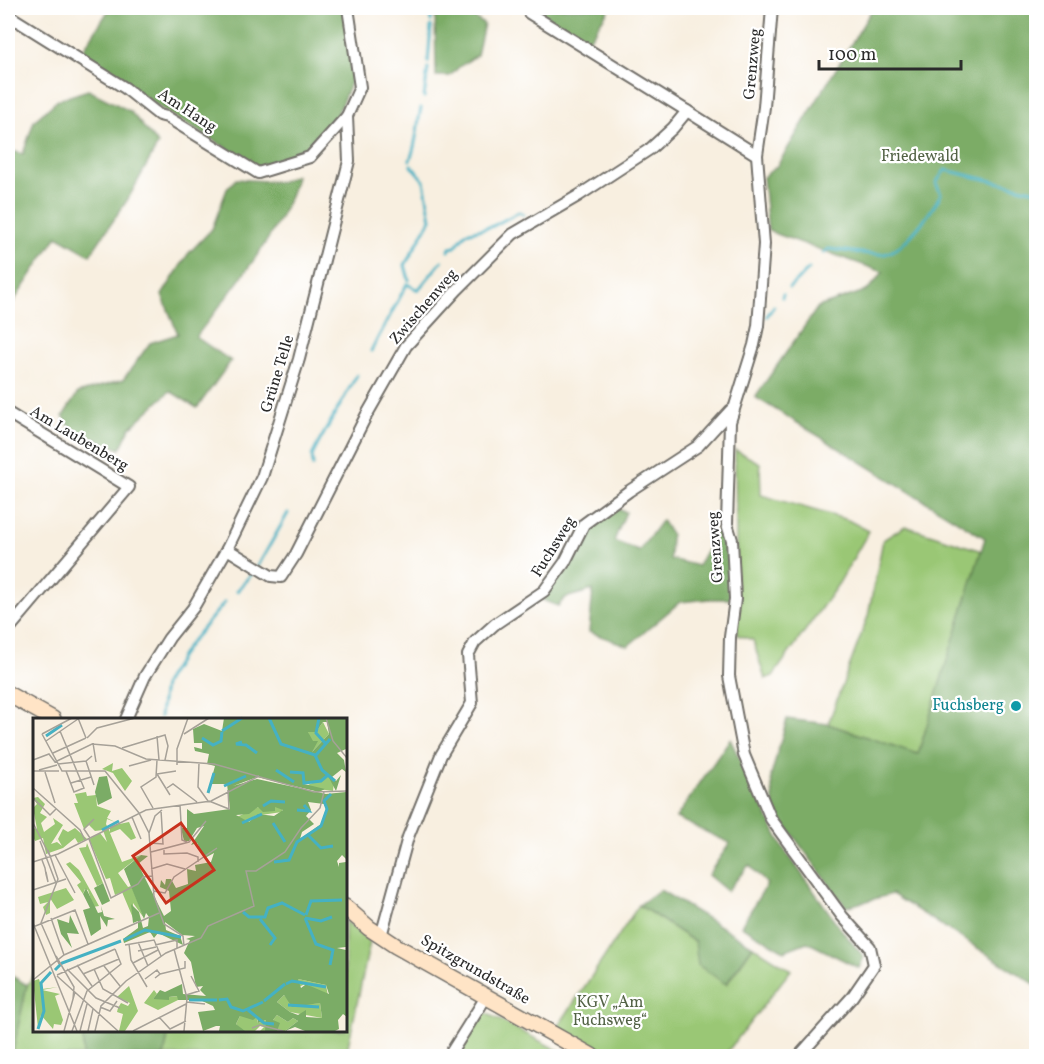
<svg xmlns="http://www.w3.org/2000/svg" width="1044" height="1064" font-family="Vollkorn,serif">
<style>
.green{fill:#9ac774;stroke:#627950;stroke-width:1.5}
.forest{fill:#7bac66;stroke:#536c48;stroke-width:1.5}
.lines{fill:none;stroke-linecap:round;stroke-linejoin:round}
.stream{stroke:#45b1c3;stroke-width:3}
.street-casing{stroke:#73706a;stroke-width:14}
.secondary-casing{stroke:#73706a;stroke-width:18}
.street{stroke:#fff;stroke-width:10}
.secondary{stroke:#ffe4c6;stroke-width:15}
.culture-dot{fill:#0f9aa8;stroke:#fff;stroke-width:2}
.labels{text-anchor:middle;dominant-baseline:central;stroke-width:4.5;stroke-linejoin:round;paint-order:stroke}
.street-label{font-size:16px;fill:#2b2b2b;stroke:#fff}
.park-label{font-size:16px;fill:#526245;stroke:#fff}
.culture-label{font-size:16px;fill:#0d838f;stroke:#fff;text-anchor:end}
.inset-river{fill:none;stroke:#45b1c3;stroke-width:3}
.inset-road{fill:none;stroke:#a6a198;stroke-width:1.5}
.view{fill:#c8321e;fill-opacity:0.15;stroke:#c8321e;stroke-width:3}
.inset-edge{fill:none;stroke:#2b2b2b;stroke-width:3}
</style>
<rect width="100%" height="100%" fill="#fff"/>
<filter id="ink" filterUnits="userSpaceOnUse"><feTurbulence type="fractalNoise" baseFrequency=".0167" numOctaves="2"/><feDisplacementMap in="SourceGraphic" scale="12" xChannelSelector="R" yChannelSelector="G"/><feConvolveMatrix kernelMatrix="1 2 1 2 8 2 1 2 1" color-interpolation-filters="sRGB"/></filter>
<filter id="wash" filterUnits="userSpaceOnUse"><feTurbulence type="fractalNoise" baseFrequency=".008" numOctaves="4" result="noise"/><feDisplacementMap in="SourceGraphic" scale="24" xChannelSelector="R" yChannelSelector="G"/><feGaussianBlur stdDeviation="1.35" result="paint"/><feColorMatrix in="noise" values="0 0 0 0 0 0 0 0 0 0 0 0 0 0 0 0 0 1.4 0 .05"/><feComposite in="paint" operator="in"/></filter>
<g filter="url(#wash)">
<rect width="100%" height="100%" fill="#f8efe0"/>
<g class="green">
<path d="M735,450L760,463L761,495L848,520L869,531L839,583L773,676L765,679L753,640L737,635Z"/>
<path d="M905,526L982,551L918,755L828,724L868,616L883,540Z"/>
<path d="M639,905L695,942L727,984L753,946L791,970L724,1056H605L555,1031Z"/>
<path d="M345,920L370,942L346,1056H164L169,1030H345Z"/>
<path d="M34,975V1030H83V1056H12L27,985Z"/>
<path d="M482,1011L569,1056H455Z"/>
</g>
<g class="forest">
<path d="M110,8H344L348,22L352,79L337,115L305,148L258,167L171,115L81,53Z"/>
<path d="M435,8H463L467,13L484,24L477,55L459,67L450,76H436Z"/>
<path d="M532,8H610L588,41Z"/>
<path d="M873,8H1036V985L892,894L846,907L774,810L771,776L787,719L828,724L918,754L985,538L755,397L818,307L868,290L883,272L768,231L763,177L777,166Z"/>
<path d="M88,90L130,111L158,144L128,199L90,255L57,236L8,310V150L23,154L34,121L58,100Z"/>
<path d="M296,175C288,225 227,295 196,337L231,361L197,408L170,391L130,428L120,449L72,430L63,416L78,393L123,380L150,343L178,334L162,295L188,254L212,229L227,189L236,179L280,182Z"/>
<path d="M615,508L626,512L614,541L639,551L662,520L671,535L670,559L698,566L718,528L727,524L735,599H710L680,602L628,646L589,632L593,590L565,598L558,606L542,600L589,528Z"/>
<path d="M730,739L782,846L840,928L864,957L859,968L807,942L784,951L741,926L767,884L749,865L727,891L708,875L730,843L676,818Z"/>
<path d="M660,890L753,946L726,984L698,965L695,942L639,905Z"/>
<path d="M8,974L27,985L12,1056H8Z"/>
<path d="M83,1030H169L164,1056H83Z"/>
</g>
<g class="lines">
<g class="stream">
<path d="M430,8L431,21"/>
<path d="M428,62L431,26"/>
<path d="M424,97L428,68"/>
<path d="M410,160C417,143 417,126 421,108"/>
<path d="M449,251L450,248L455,247L466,233L493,226L519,212L523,214"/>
<path d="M823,253L828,249C843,250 870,256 884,254C904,251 932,211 941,194L936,183L945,170L1036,191"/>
<path d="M409,280L405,265L431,219L424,181L411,165"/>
<path d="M789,288L809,269"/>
<path d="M782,297L783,294"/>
<path d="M767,316L774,306"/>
<path d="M371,351L407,284L418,290L442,261"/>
<path d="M313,466L312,456L318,444L357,375"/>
<path d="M258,566L288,513"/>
<path d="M237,591L255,570"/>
<path d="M160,717L164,684L187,647L225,602"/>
</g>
</g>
</g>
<g filter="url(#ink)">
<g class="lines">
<defs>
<g id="street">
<path d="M772,8L764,107L757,155L764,244L758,326L754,345L730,422L727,524L732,540L735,599L730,637L729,676L744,755L771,819L842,916L870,947L874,965L852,997L799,1056"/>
<path d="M529,13L687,111"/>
<path d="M8,15L125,88L159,115L167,117L258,173L310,157L347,116"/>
<path d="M8,413L129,487L8,630"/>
<path d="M227,549L271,576L281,577L296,554L366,416L406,346L457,290L513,234L578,196L650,149L673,128L687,111L757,155"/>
<path d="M126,719L145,676L169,638L193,608L227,549L262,477L299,359L349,161L347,116L360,87L348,8"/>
<path d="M381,936L408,837L441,755L472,703L468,655L475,642L495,624L544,591L565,562L584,524L629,491L698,446L731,410"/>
<path d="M449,1056L486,997"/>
</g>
<g id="secondary">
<path d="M8,694L53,719"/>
<path d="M345,907L369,928L396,946L592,1056"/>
</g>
</defs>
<use href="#street" class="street-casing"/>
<use href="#secondary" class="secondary-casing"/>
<use href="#street" class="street"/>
<use href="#secondary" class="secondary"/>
</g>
</g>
<circle class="culture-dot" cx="1016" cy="706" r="6"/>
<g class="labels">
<g class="street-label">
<text transform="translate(753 64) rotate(-85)">Grenzweg</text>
<text transform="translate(187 111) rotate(33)">Am Hang</text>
<text transform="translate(424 307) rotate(-49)">Zwischenweg</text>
<text transform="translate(278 374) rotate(-73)">Grüne Telle</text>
<text transform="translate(79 439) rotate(31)">Am Laubenberg</text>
<text transform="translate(554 547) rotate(-58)">Fuchsweg</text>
<text transform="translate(716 547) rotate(-94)">Grenzweg</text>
<text transform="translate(475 970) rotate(30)">Spitzgrundstraße</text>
</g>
<g class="park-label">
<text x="920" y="157">Friedewald</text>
<text x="610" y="1003">KGV „Am<tspan x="610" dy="18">Fuchsweg“</tspan></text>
</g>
<g class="culture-label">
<text x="1004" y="706">Fuchsberg</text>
</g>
</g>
<g transform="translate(33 718)">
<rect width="314" height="314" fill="#f8efe0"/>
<path d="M290,4L296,16L279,34L275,14L285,11ZM80,45L79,53L89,50L99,63L92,73L80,55L69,51ZM295,57L301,64L300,73L271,69ZM53,74L54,78L63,77L64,88L78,93L74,100L82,104L74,101L73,106L77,114V108L96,104L103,120L98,122L87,111L77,115L89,144L108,137L85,155L95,169L98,168L92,152L111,200L100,185V200L89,174L82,177L77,160L73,161L56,121L67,115L74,124L70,112L62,113L56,107L51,111L41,85H45L42,76ZM5,79L12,86L7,95L14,99L8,105L11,114L22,106L20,100L30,107L18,126L24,124L29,128L25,121L30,111L35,114L42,110L54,121L45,125L42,120L30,130L13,136L10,120L2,123L0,118V110L4,111L0,90L4,86L0,80ZM225,89L242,93V89H250L249,94L221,98L216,104L204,99ZM54,125L70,165L64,168L46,130L53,129ZM37,144L46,152L66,188L60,189L55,172L52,171L50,176L44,167L48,164L33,146ZM33,170L41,182L24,191L17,180V195L13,197L10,189L15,184L7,186L5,179ZM6,261L9,271L25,269L9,272L27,276L22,278L30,302L28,307L21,306L20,311L8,297L5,310L0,263ZM265,261L293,267L295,278L272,266L266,269ZM96,268L105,293L92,313H86L90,296L84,294L85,290L88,285L95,288L97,285L84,279ZM121,272L124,276L120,281L145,278V282L125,292L111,285ZM251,277L258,285L255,287L287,285L289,300L257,294L244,284ZM244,297L255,304L260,300L265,303L252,313H244L240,302ZM207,298H223L225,305L233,302L235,309L232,313H227L231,309L227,308L222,313H210L203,306Z" fill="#9ac774"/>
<path d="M191,0H313V31L304,35L311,42L313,54L309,51L299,59L303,63L308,57L303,73L295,58L288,63L271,66L292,71L286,74L224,59L200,68L224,61L293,76L313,74V141L309,137L304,143L306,149V145L313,144V229L304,230L313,232L314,299L310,296L305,302L306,311L302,313H272L262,309L252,313L265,303L260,300L255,304L244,297L240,302L247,305L244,313H232L233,302L225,305L224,299L220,302L207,298L203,306L212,313H186L187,308H183L170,313L165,294L182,292L180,288L167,282H145L144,278L136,279V282L120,281L127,272L132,274L149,266L150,276L173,278L167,272L170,268L163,269L158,244L151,235L157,222L153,221L162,218L149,217L132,204L133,212L147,218L150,227L125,215L121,220L117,214L91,225L90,221L105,210V203L100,205L98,186L106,194L110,210L115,208L116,199L113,195L111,201L91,151L108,137L115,138L105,146L131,198L138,193L136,173L127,169L128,162L132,167L133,161H138L143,170L155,166L154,151L163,153L162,147L178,144L181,135L172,140L164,125L158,127L171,108L164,110L156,123H151L148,110H154V91L161,96L197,91L194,66H177L182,48L174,46L176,36L162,33L161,29L169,31V25H161L160,11L171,6L189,13ZM290,4H294L296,16L279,34L285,23H280L275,14H283ZM275,84L291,86L293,91L288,106L267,121L269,114L281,106L273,98L278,92ZM225,89L230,94L242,93V89L250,92L241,98L225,96L216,104L203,97L216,96ZM265,261L293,267L296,276L270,265L272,267L268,270ZM251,277L259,289L287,285L289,300L273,299V292L265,297L257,294L244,284ZM74,58L79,80L65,87L62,74L66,59ZM70,165L77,183L69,187L61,170ZM53,170L65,195L69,194L68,188L71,198L82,201L75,202L74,209L67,198L68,211L58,218L50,192L57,190L50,176ZM37,197L46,216L34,215L39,230L28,216L24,201L36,205Z" fill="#7bac66" fill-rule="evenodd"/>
<path class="inset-river" d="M236,0L248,26L282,37L289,52L302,63M286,0L283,15L292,25M189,13L209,0M13,18L29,7M169,20L180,27L188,23L189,14M209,24L203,26L213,27L224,35M283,37L297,21M243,52L261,64M257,54L270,55L271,65L288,63L295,57M191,68L213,58M175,75L181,55M230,88L238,83L252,84M264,92L276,93L271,87M209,105L229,96M240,105L252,124M69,112L86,103M275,117L288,130L300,128M241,144L256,142L264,124L288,108L294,91L291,83L298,76M210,194L216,199H232L235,190L249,185L272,197M273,197L278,183L309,182M272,200L283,226L300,232L297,247M272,200L288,203L299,199M227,201L242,220L237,227M91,222L112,212L148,219M22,252L29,245L88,223M253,266L259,263L293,269M156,282H184M186,282L194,281L198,289L210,293L230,284M231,283L252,266M255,287L286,289M215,292L231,305L241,306M5,311L11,293L8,265L18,254"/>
<path class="inset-road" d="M45,0L53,20M114,0H138M293,0L300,23L314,40M27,13L51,70L41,74L33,53M9,16L29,53H72L106,95L116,115L121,178L131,206L150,218L151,228M9,16L39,0M151,16L176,0M124,18L126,42M54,20L64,10L102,0M13,23L45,1M60,25L63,44M89,30L132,17L135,28L132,42M20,35L53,20M0,42L16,36L22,44L59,26L82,28L113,41L181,46L281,74L314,73M53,43L61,67M166,45L165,69L175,83M25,46L53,43L59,38M144,47V31L155,0M96,48L118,42M6,52L24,47M0,53H26M12,54L22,85M124,56L137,77M124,56L143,53M38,65L58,59M0,70L47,112L52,122M134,70L140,66L164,84M0,80L17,97L23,91M176,83L196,91L195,72M147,87L149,122L154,124M120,90L108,69L123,59L124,42M99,99L108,121M0,105L18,140M116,115L122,98L129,92M57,120L51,111L61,101M56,121L78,180L105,166L110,159L119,158M7,123L23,165M117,125L130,126L128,92M15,132L25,161L8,205L26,246M131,132V136L154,135L165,139V144M118,134L156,124L173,103M22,137L42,175M9,142L12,150L13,156L15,164L13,154M0,144L25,136L113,92L178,83L226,58M118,151L134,146L152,151M0,172L33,161M120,173L132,175L141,159L184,130M18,200L31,237M0,205L44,313M0,209L42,192L55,226M105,224L115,248M96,226L98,242L114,269M92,227L121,222L128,238M122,227L144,222V230M141,231L154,280L151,313M105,233L123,229M23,238L41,269L40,281M100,245L125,232M44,247L59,268M71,248L87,268M34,251L63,280L87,290M61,251L70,271L95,285M50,256L86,241M127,256L152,250V243M24,257L82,231M24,258L85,313M112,261L124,252L127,256L122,260M0,262L31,237L126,195M153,277L166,273L158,258M153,284L172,286M67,289L77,293L84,283M126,299L137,311L153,303M219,310L227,307L250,313M31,313L42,274M39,313L54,273L88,246L82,231M47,313L54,286M55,313L60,291M62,313L68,288L93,263L133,235L168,220L175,208L221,188L213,153H223L252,134L268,110L287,90L291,74M100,313L153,286"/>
<path class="view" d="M148,105L181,152L133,185L100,138Z"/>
<rect width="314" height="314" class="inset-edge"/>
</g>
<rect width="1044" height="1064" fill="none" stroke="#fff" stroke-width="30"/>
<path d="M819 60v9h142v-9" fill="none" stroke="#2b2b2b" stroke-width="3"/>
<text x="828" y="60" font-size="18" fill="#2b2b2b" stroke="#ffffff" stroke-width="4.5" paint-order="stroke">100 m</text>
</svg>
